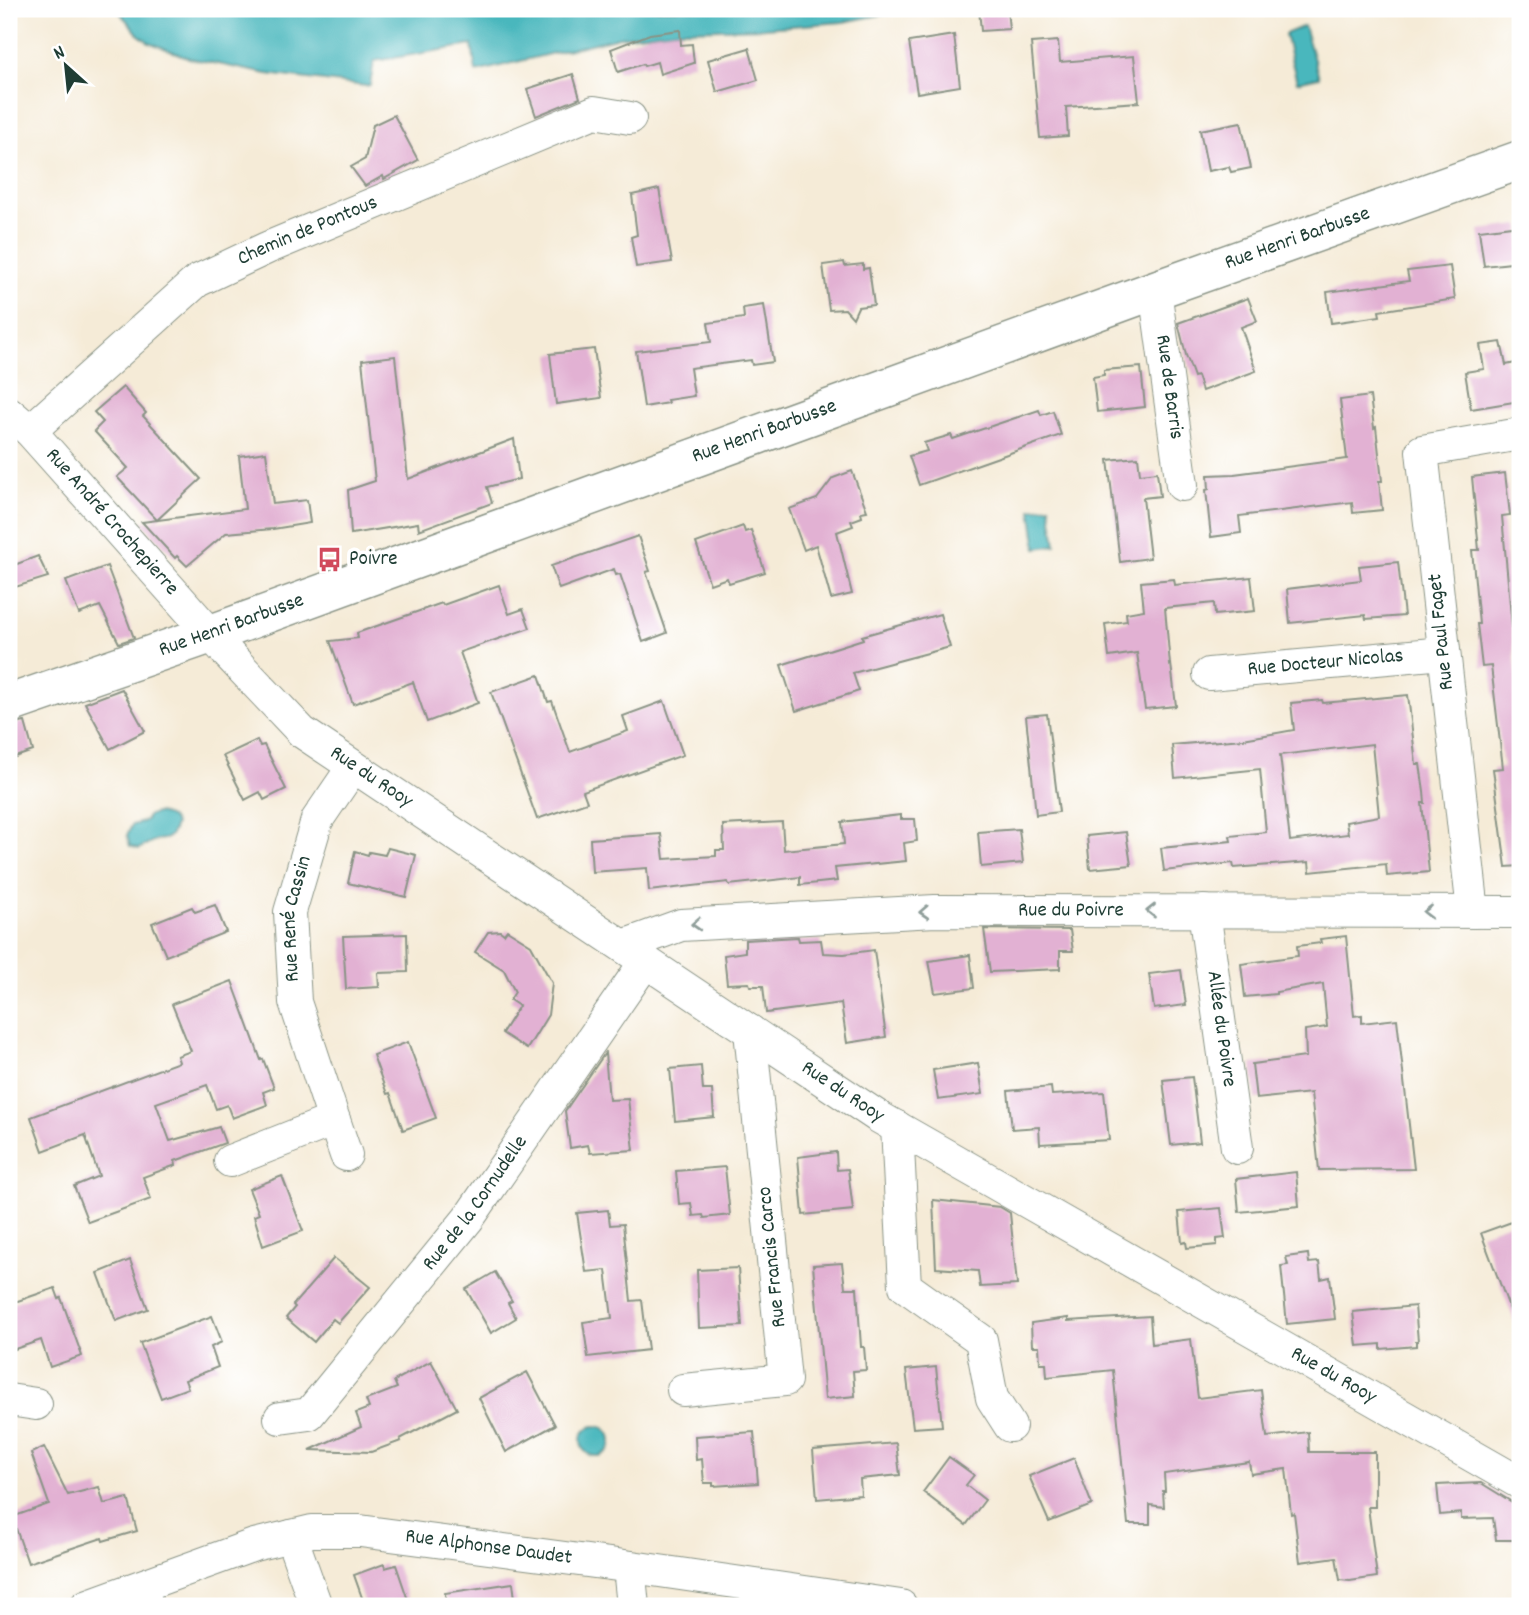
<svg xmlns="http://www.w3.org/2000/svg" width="1529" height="1615" font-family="Dekko,sans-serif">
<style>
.water{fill:#48b7bd;stroke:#347a78;stroke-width:2}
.building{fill:#e2b1d3;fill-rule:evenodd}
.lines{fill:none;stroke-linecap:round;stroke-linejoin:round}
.lane-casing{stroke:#8a9486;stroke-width:18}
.street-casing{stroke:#8a9486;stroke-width:34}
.secondary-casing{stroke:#8a9486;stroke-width:41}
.lane{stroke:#fff;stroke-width:16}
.street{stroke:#fff;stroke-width:32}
.secondary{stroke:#fff;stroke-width:38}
.oneway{stroke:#8f9e9a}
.labels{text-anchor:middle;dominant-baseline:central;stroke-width:7;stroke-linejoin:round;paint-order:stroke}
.street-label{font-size:21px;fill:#1f3d34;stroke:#fff}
.poi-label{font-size:21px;fill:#1f3d34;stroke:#fff;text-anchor:start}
</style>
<rect width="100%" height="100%" fill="#fff"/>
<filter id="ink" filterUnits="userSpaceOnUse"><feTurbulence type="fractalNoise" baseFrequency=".0143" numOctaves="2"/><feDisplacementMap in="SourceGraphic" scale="14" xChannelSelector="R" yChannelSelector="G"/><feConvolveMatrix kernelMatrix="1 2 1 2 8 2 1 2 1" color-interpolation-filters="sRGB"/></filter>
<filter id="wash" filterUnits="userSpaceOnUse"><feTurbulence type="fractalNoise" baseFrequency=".00686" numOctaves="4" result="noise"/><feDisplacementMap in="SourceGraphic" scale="28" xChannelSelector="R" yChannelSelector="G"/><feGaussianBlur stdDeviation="1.57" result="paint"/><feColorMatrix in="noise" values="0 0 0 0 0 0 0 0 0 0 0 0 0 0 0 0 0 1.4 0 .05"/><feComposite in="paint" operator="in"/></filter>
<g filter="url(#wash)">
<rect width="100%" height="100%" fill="#f5ebd7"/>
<g class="water">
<path d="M117,9H912L843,22L764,28L680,30L619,37L476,72L472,45L374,61L370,85L366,86L267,74L189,58L149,42L139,35Z"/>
<path d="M1304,26L1319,77L1297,82L1285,34Z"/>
<path d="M1050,506L1056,545L1037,548L1031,509Z"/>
<path d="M157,813C166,815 172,816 175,824C170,845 161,836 149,843C146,844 143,847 139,849L130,846L127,835L132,825C140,823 145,823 149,815Z"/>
<circle cx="596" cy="1441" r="15"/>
</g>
<g id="blocks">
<g class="building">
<path d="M979,9H1007L1009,29L981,31Z"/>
<path d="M680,30L681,45L692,44L694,63L660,74L657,62L644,66L643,64L618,72L611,49L650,34Z"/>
<path d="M954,35L960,86L917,93L909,42Z"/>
<path d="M1058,41L1060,62L1134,56L1139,102L1066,107L1068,136L1040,138L1031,43Z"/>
<path d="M749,48L758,80L717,92L708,60Z"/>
<path d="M573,74L580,98L536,116L527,89Z"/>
<path d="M394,115L418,160L384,179L383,176L365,186L351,167L365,159L373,125Z"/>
<path d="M1241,122L1251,168L1231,172L1229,167L1208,171L1200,130Z"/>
<path d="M659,189L672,262L636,267L631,237L637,235L632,195Z"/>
<path d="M1520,225V262L1484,266L1479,230Z"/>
<path d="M844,262L845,266L863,264V269L869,268L874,305L858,307L853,318L845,309L829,310L823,265Z"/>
<path d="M1450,266L1455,299L1379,311L1380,316L1331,323L1327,292L1409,281L1407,271Z"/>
<path d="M1248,298L1257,321L1241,327L1256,371L1202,391L1197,376L1194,377L1186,355L1178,323Z"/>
<path d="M764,305L773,362L752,365L751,360L690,368L694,396L667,400L668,403L644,407L636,351L711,342L708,323L744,318L743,308Z"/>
<path d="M1501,342L1506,365L1520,362V401L1471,409L1465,372L1484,369L1480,345Z"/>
<path d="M594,349L601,398L556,404L550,354Z"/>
<path d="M395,356L408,479L514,439L519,479L487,487L492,503L419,530L418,523L351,534L348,490L375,481L362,360Z"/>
<path d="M1141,367L1145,407L1097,412L1093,377L1104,375V370Z"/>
<path d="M123,387L146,413L143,416L201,479L157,520L117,477L128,468L94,431L103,422L94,412Z"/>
<path d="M1370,396L1374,428L1376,427L1382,481H1379L1382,510L1353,513L1352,502L1239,516L1241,533L1211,537L1206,490L1209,489L1208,475L1234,474L1347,459L1340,400Z"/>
<path d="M1039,410L1041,415L1053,411L1061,435L919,485L909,456L927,451L924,443L951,435L953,439Z"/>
<path d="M266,452L273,504L307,500L310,523L273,529L226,533L187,566L177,556L175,558L142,522L245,509L239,456Z"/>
<path d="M1138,457L1140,474L1157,472L1160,496L1143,498L1150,558L1120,562L1108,460Z"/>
<path d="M852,471L867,511L861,512L862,517L851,521L853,526L837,532L852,594L831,599L816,545L804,550L789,509L817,499L833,478Z"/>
<path d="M1505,473L1510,515L1502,516L1518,693H1520V866L1506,867L1493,769L1503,768L1491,666L1482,667L1477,624H1479L1472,550H1479L1472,477Z"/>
<path d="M743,526L745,532L751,530L765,572L729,583L727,578L710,584L696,543Z"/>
<path d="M638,536L650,571L646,572L667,633L643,642L620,574L616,575L614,569L559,589L551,566Z"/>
<path d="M38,556L48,577L9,589V567Z"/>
<path d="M1398,562L1404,616L1366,619L1365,615L1290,623L1287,589L1361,580L1359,566Z"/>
<path d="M107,566L134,638L119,643L100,606L79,614L66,581Z"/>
<path d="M1251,577L1255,611L1215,615L1214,603L1165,608L1170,665L1171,664L1176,706L1145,709L1137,653L1109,657L1105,624L1127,621L1126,613L1144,610L1141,582L1174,579L1175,585Z"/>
<path d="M499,585L509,614L523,609L530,628L460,652L478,703L427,722L413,682L353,704L330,641L358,638L357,633L442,603L443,605Z"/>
<path d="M940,614L950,647L853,673L859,691L796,711L781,665L863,639L862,636Z"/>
<path d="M539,675L548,702L552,701L570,752L628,731L623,716L664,701L683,755L583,791L587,802L537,819L491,692Z"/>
<path d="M122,689L145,731L110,749L85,703Z"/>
<path d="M1408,695L1416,764H1420L1424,791L1425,803H1422L1429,872L1387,876L1386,864L1310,872L1309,862L1234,868L1233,863L1164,871L1161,848L1231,841L1230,836L1266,832L1260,769L1175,778L1172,745L1243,739L1294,730L1291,703L1322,700L1323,703ZM1372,744L1379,816L1346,822L1348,834L1290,841L1280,755Z"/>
<path d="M1047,714L1059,812L1036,815L1026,716Z"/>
<path d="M25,722L33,751L9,759V725Z"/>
<path d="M257,740L260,746L264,745L286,789L264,800L260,792L245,800L223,756Z"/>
<path d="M901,815V819H915L917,841L904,843L906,861L835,868L837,881L800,885V877L729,885L728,882L649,891L647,868L592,872L590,839L661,834L664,859L716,856V850H724L723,825L782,822L784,850L844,844L842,822Z"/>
<path d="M1019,829L1023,863L981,867L978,832Z"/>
<path d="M1126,832L1131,865L1090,869L1087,836Z"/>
<path d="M388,848L416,855L406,897L348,883L355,851L368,855L369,852L385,855Z"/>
<path d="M215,905L226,932L166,956L152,923L192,907L195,912Z"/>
<path d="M984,929L1070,930L1073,951H1060V969L990,972Z"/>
<path d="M507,930L531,945L552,983L548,1015L527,1049L502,1033L519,1006L510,1000L515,992L504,970L475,952L488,932L500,931L504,934Z"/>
<path d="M407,934L408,972L378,973L379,987L346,989L343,936Z"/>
<path d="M1346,936L1354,1016L1362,1015V1023L1397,1019L1414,1169L1319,1170L1311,1093L1256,1099L1252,1064L1306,1057L1305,1030L1327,1027L1323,984L1276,992V994L1245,997L1241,964L1298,956L1297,946L1321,943L1320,939Z"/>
<path d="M798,937L799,941L821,940L823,953L844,954L874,950L886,1037L847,1043L841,1003L766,1013L763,986H750L749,983L727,984L724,955L745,952V940Z"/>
<path d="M970,955L974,988L935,993L929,961Z"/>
<path d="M1181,970L1186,1005L1154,1009L1149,974Z"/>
<path d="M232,981L261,1060L263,1059L274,1088L263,1092L267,1105L232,1118L227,1105L216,1109L207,1085L156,1103L170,1141L219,1127L225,1143L175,1161L176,1165L143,1177L151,1199L88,1222L74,1186L99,1176L85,1135L43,1151L31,1117L179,1062L177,1056L191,1051L172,1004Z"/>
<path d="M408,1042L436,1118L403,1130L390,1093L387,1094L373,1055Z"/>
<path d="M605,1053L609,1100L628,1099L634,1150L590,1153L588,1145L570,1148L565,1111Z"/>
<path d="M978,1063L983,1094L938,1100L933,1070Z"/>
<path d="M701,1066L703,1090H712L714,1117L675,1121L670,1069Z"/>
<path d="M1192,1077L1200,1142L1171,1145L1163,1080Z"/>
<path d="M1051,1087L1052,1095L1104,1092L1109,1140L1040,1144L1039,1127L1012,1129L1008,1091Z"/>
<path d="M836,1152L837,1170L848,1169L853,1210L803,1215L798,1157Z"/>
<path d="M725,1167L730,1215L704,1218L703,1215L693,1216L691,1203L679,1204L676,1171Z"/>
<path d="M1296,1172L1299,1206L1239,1212L1236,1179Z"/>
<path d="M282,1176L303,1231L263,1246L254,1216L259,1214L249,1189Z"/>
<path d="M933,1200L1000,1207L1010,1213L1017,1285L980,1287L978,1271L936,1268Z"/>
<path d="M1221,1208L1225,1238L1217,1239V1245L1187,1248L1186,1242L1182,1243L1179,1212Z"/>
<path d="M608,1210L610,1225L623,1224L631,1301L642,1300L648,1350L588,1357L583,1322L612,1318L606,1270L586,1272L577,1213Z"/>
<path d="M1520,1219V1331H1518L1481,1233Z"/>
<path d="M1308,1254L1309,1263L1319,1262L1321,1279L1330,1277L1335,1319L1287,1324L1281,1266L1288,1265L1286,1257Z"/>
<path d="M334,1258L370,1287L338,1323L333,1319L314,1342L286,1318L295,1307L293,1305Z"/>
<path d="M130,1260L148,1309L116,1321L98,1273Z"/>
<path d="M842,1263L845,1288H857L861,1347H864L866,1370L853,1371L855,1396L825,1399L813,1265Z"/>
<path d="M738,1268L742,1326L699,1328L697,1270Z"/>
<path d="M495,1272L512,1301L508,1303L516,1318L491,1333L466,1289Z"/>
<path d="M55,1288L59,1299L61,1298L82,1356L50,1367L41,1340L9,1351V1304Z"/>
<path d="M1415,1306L1418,1341H1416V1346L1381,1349V1344L1357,1346L1353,1312Z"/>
<path d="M212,1316L222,1342L211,1347L218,1367L185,1380L188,1388L161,1398L140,1343Z"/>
<path d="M1150,1316L1152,1344L1191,1339L1198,1398L1261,1390L1267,1437L1308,1432L1309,1452H1375V1507H1368L1377,1577L1350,1581L1340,1580L1336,1557L1300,1562L1294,1513L1291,1514L1286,1469L1251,1474L1249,1462L1164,1474L1165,1491H1163L1164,1507L1150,1505V1524H1128L1113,1370L1047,1377L1046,1363H1040L1039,1346H1032L1031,1323L1068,1318V1321Z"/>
<path d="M431,1361L457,1409L400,1439L401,1441L371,1452L310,1450L361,1427L356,1413L369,1408L366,1400L397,1388L394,1381Z"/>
<path d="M936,1367L942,1426L913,1428L906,1370Z"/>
<path d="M527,1372L555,1425L506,1452L479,1398Z"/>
<path d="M754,1432L758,1483L713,1486V1483H704L702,1459L696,1460L695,1436Z"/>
<path d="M896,1443L900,1475L860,1479L861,1495L817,1499L813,1450Z"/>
<path d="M44,1447L68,1495L99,1487L104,1504L128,1498L137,1531L103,1541L102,1538L28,1563L12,1517L49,1504L31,1453Z"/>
<path d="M949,1457L974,1475L966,1485L985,1500L966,1525L923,1492Z"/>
<path d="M1074,1458L1092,1505L1049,1522L1029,1476Z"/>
<path d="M1481,1483L1520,1507V1540H1496L1493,1518L1461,1519V1513L1440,1515L1437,1485Z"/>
<path d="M384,1564L385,1568L396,1565L410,1606H365L354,1575Z"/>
<path d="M513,1583L516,1606H446L445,1593Z"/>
</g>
</g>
</g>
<g filter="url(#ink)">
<use href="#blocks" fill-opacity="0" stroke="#8a9486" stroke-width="2"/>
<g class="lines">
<defs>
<path id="lane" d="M148,1584L156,1606"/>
<g id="street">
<path id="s1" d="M1155,290L1182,485"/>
<path id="s2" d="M9,413L30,431L230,656L302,732L877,1116L1520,1483"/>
<path id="s3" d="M30,431L197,281L267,248L594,112L630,118"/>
<path id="s4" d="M1209,674L1444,653"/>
<path id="s5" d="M1204,911L1237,1148"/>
<path d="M1473,912L1422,451L1520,434"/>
<path id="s6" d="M623,946L681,925L935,911L1520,912"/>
<path d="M334,1120L346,1155"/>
<path d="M897,1127L905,1286L981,1340L992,1398L1010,1426"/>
<path id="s7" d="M230,1161L334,1120L295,1002L290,912L317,820L353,767"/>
<path d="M683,1390L785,1380L750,1031"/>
<path d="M9,1400L36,1404"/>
<path id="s8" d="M280,1418L309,1414L468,1219L646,961"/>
<path d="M291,1536L316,1606"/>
<path d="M629,1567L633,1606"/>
<path id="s9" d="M86,1606L254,1545L312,1531H360L625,1566L901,1606"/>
</g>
<g id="secondary">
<path id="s10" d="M9,704L211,634L1155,290L1520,160"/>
</g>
</defs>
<use href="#lane" class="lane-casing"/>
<use href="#street" class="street-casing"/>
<use href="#secondary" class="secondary-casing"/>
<use href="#lane" class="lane"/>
<use href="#street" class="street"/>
<use href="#secondary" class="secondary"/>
</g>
<defs><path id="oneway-chevron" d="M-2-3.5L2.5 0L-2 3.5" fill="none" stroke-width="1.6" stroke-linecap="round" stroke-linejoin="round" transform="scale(1.75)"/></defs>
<g class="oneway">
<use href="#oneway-chevron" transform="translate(1151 911) rotate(-180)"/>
<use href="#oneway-chevron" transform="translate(924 912) rotate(177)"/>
<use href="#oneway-chevron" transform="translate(1428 912) rotate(-180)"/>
<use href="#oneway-chevron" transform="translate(696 924) rotate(177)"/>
</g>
</g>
<defs>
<symbol id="bus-bare" viewBox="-9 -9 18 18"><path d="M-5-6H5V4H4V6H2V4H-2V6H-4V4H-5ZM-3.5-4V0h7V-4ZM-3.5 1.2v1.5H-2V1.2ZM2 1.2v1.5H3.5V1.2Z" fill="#d1495b" stroke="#fff" stroke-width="2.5" paint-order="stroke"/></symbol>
</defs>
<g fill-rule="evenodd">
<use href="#bus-bare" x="312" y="542" width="35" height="35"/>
</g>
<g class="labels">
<g class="street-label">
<text stroke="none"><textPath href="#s3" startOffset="346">Chemin de Pontous</textPath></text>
<text stroke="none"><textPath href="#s10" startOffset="1370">Rue Henri Barbusse</textPath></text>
<text stroke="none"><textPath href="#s1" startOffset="98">Rue de Barris</textPath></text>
<text stroke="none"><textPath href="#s10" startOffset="803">Rue Henri Barbusse</textPath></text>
<text stroke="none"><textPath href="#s2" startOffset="150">Rue André Crochepierre</textPath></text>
<text stroke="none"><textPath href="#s10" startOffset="236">Rue Henri Barbusse</textPath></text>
<text transform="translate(1442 632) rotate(-96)">Rue Paul Faget</text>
<text stroke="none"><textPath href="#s4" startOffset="117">Rue Docteur Nicolas</textPath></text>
<text stroke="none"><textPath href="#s2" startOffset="516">Rue du Rooy</textPath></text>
<text stroke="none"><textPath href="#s6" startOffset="452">Rue du Poivre</textPath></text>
<text stroke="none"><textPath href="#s7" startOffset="320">Rue René Cassin</textPath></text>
<text stroke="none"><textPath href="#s5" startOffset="119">Allée du Poivre</textPath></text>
<text stroke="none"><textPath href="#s2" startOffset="1083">Rue du Rooy</textPath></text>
<text stroke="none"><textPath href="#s8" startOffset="298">Rue de la Cornudelle</textPath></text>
<text transform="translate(773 1257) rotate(-96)">Rue Francis Carco</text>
<text stroke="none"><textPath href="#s2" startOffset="1650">Rue du Rooy</textPath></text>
<text stroke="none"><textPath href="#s9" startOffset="416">Rue Alphonse Daudet</textPath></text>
</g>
<g class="poi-label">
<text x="349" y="560">Poivre</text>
</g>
</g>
<rect width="1529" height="1615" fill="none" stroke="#fff" stroke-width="35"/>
<g transform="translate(66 66) rotate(333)" stroke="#ffffff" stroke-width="5" paint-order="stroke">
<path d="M0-5L12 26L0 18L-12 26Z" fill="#1f3d34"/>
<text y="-10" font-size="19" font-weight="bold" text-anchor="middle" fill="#1f3d34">N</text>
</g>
</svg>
